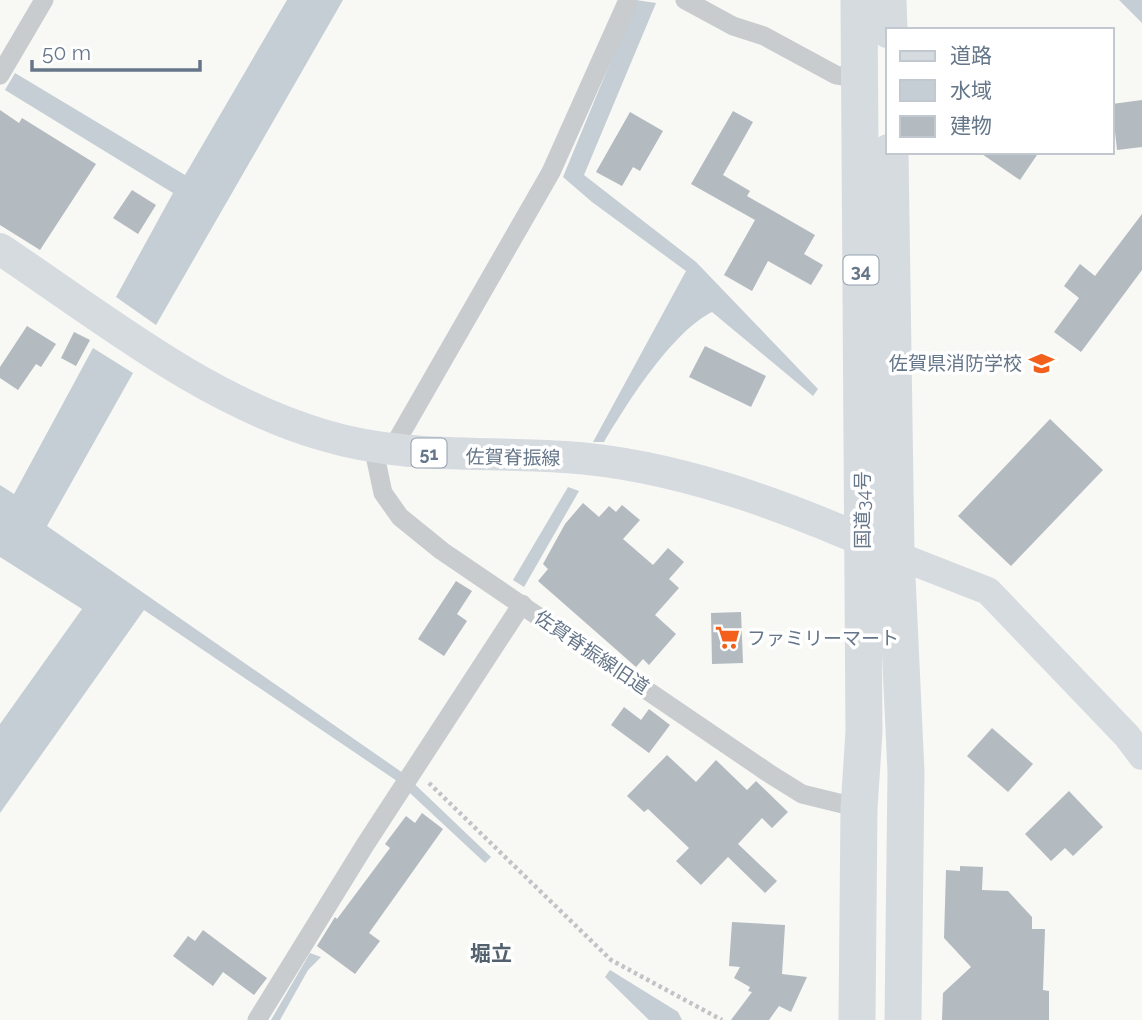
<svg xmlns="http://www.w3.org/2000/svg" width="1142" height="1020" font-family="Raleway,'Noto Sans JP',sans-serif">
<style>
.water{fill:#c4ced4}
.building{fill:#b3bac0}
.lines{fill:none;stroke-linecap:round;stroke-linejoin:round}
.path{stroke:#c1c3c6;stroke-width:4.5;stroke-dasharray:3.5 3.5;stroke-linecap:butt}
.street{stroke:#c8cccf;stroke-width:19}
.secondary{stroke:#d6dbe0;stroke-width:28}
.primary{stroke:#d6dbe0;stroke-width:32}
.highway{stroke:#d6dbe0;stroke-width:37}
.labels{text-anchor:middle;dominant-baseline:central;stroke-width:7;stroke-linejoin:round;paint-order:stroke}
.shield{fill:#fff;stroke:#939fac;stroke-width:2}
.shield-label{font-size:18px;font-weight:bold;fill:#657689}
.poi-label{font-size:19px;fill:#657689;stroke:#fff;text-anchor:end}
.street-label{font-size:19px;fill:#657689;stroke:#fff}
.neighbourhood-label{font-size:21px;font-weight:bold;fill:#53606d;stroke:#fff}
</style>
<rect width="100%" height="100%" fill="#f8f8f5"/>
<g class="water">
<path d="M287,0H343L156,325L116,297L173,193L5,90L15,73L185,175Z"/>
<path d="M636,0L656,3L584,175L696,262L818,389L813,396L712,312C671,333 628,402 604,442H593L686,271L592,202L563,177Z"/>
<path d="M1119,0H1142V23Z"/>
<path d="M93,348L133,373L47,526L403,773L491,857L485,863L397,781L144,610L0,813V724L82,609L0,557V485L14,494Z"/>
<path d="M568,487L579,491L524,587L513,580Z"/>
<path d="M310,953L321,957L308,970L280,1020H271Z"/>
<path d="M610,970L678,1012L682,1020H649L605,977Z"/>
</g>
<g class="building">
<path d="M1142,100V147L1117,150L1112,104Z"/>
<path d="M0,110L19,123L22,118L96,164L40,250L0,225Z"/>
<path d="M733,111L753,122L723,175L750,191L747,196L815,235L804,254L823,265L811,285L768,261L752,291L724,275L755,220L691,184Z"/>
<path d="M630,112L663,131L640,171L633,167L622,186L596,172Z"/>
<path d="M979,152H1039L1020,180Z"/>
<path d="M132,190L156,205L138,234L113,218Z"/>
<path d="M1142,214V270L1081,352L1054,332L1079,298L1064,286L1080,264L1095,276Z"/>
<path d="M27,326L56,344L41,367L36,364L18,390L0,378V367Z"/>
<path d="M74,332L90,340L76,366L61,358Z"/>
<path d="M705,346L766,376L751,407L689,377Z"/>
<path d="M1050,419L1103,470L1011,566L958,516Z"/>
<path d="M583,503L599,517L609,506L616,512L622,505L640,520L623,539L653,565L668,548L684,562L669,579L679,588L655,615L676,634L649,665L643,659L636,667L538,581L548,569L543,564L565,524Z"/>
<path d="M456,581L472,591L457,614L467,621L444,656L418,639Z"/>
<path d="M741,612L743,663L712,664L711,613Z"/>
<path d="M624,707L641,720L649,709L670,725L649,753L611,725Z"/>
<path d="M992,728L1033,764L1008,792L967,756Z"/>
<path d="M667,755L696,782L716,760L747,790L756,781L788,812L772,828L762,818L738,844L777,881L765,893L728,857L701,885L676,861L689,848L648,809L644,812L627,796Z"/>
<path d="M1069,791L1103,827L1073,856L1065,848L1051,861L1025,834Z"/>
<path d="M422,813L443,829L369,933L380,941L355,974L317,946L335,917L337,919L390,848L385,844L406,816L415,823Z"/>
<path d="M960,866L983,867L982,890L1008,891L1032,917V929H1045L1043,990L1049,991V1020H942L943,993L971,967L944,938L946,870L960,871Z"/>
<path d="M732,922L785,925L782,974L807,977L791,1012L779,1006L769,1020H731L752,992L748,991L750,987L734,978L740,967L729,966Z"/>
<path d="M203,930L267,978L254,995L223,972L213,986L173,956L188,936L195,941Z"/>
</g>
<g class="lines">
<path class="path" d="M429,783L611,960L722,1020"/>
<g class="street">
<path d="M685,0L733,26L764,36L836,75L859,79"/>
<path d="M0,75L44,0"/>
<path d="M373,446L383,493L400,517L442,551L770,774L802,794L859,808"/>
<path d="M392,449L551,172L628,0"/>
<path d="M257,1020L365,845L522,604"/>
</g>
<path class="secondary" d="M896,555L988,591L1127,736L1142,756"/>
<path class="primary" d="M0,249C102,317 204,400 323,435C406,460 482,451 565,457C674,464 784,505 883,549"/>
<g class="highway">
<path d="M888,0L889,30"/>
<path d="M890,152L896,555L906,773L903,1020"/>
<path d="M857,1020L859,808L864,732L859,0"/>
</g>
</g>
<defs>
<symbol id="university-bare" viewBox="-9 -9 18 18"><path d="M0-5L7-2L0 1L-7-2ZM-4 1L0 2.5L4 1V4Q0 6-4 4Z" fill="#f2601b" stroke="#fff" stroke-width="2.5" paint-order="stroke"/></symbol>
<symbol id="supermarket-bare" viewBox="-9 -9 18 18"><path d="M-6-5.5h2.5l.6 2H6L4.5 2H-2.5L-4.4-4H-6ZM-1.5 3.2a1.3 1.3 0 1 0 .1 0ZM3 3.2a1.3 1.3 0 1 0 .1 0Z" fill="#f2601b" stroke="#fff" stroke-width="2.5" paint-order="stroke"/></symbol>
</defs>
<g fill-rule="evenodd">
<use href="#university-bare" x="1024" y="346" width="35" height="35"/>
<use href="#supermarket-bare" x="710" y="620" width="35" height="35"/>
</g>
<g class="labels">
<g class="shield">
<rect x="843.5" y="255.5" width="35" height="29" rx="5"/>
<rect x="411.5" y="438.5" width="35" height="29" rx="5"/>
</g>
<g class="shield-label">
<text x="861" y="270">34</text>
<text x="429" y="453">51</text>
</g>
<g class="poi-label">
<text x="1022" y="363">佐賀県消防学校</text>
<text x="747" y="638" text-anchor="start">ファミリーマート</text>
</g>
<g class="street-label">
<text transform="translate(513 457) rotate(1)">佐賀脊振線</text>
<text transform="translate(862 510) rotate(-90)">国道34号</text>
<text transform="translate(592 652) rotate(34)">佐賀脊振線旧道</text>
</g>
<g class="neighbourhood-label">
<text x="491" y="953">堀立</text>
</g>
</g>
<rect x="886" y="28" width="228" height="126" fill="#ffffff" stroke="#c1c8d0" stroke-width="2"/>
<rect x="900" y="51" width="35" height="10" fill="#d6dbe0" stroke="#c1c8d0" stroke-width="2"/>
<text x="950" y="63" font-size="21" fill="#657689">道路</text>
<rect x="900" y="80" width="35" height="21" fill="#c4ced4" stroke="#c1c8d0" stroke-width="2"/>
<text x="950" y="98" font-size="21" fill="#657689">水域</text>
<rect x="900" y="116" width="35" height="21" fill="#b3bac0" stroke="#c1c8d0" stroke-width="2"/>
<text x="950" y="133" font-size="21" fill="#657689">建物</text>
<path d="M32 60v10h168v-10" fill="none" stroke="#657689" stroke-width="3.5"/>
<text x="42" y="60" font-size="21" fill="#657689" stroke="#ffffff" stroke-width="5" paint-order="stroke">50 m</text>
</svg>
